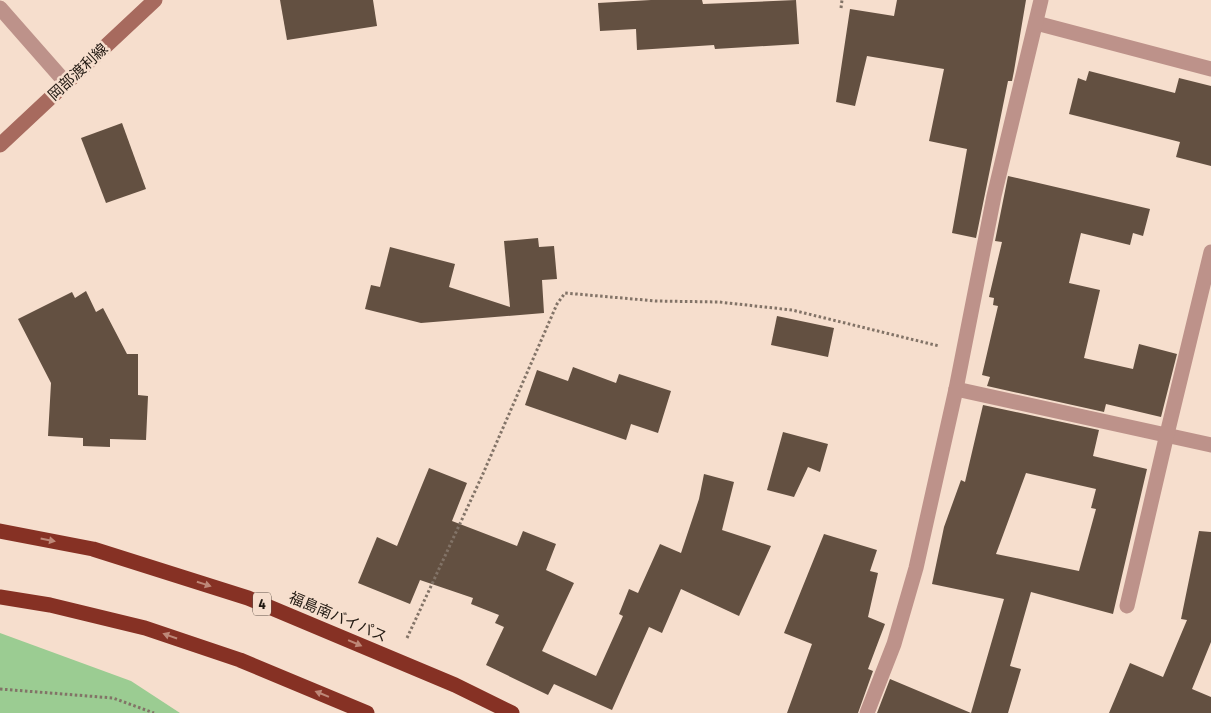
<svg xmlns="http://www.w3.org/2000/svg" width="1211" height="713" font-family="'Fira Sans Condensed','Noto Sans JP',sans-serif">
<style>
.green{fill:#9bcc92}
.building{fill:#635041;fill-rule:evenodd}
.lines{fill:none;stroke-linecap:round;stroke-linejoin:round}
.path{stroke:#827367;stroke-width:3;stroke-dasharray:2.5 2.5;stroke-linecap:butt}
.street{stroke:#bd928a;stroke-width:15}
.secondary{stroke:#a76a5e;stroke-width:15}
.highway{stroke:#863124;stroke-width:15}
.oneway{fill:#be8878}
.labels{text-anchor:middle;dominant-baseline:central;stroke-width:5;stroke-linejoin:round;paint-order:stroke}
.shield{fill:#f6decd;stroke:#605349;stroke-width:1}
.shield-label{font-size:14px;font-weight:bold;fill:#201811}
.street-label{font-size:15px;fill:#201811;stroke:#f6decd}
</style>
<rect width="100%" height="100%" fill="#f6decd"/>
<path class="green" d="M0,633L131,681L180,713H0Z"/>
<g class="building">
<path d="M280,0H373L377,26L287,40Z"/>
<path d="M651,0H702L703,4L796,0L799,44L715,49L714,45L637,50L636,29L600,31L598,3Z"/>
<path d="M897,0H1026L1014,71L1012,81H1008L976,238L952,233L967,149L929,141L944,69L867,56L855,106L836,102L850,9L894,16Z"/>
<path d="M1089,71L1175,93L1179,78L1211,86V166L1176,157L1180,142L1069,114L1078,78L1086,81Z"/>
<path d="M122,123L146,189L106,203L81,138Z"/>
<path d="M1008,176L1150,209L1143,236L1133,233L1130,245L1081,233L1069,283L1100,290L1084,358L1133,369L1139,344L1177,354L1161,417L1106,404L1104,412L987,386L990,377L982,375L998,306L993,305L994,298L989,297L1002,242L995,241Z"/>
<path d="M538,238L539,247L554,246L557,279L542,280L544,313L421,323L365,309L371,285L380,287L390,247L455,264L449,287L510,307L504,241Z"/>
<path d="M86,291L96,312L103,308L127,354H138V395L148,396L146,440L110,439V447L83,446V438L48,436L51,383L18,319L72,292L75,298Z"/>
<path d="M777,316L834,328L828,357L771,345Z"/>
<path d="M573,367L616,383L619,374L671,391L658,433L631,424L626,440L525,405L537,370L568,381Z"/>
<path d="M983,405L1099,430L1093,456L1147,469L1113,614L1031,592L1010,666L1021,669L1008,713H877L890,679L971,713L1004,599L932,584L944,527L961,480L965,482ZM1026,473L1096,489L1091,508L1096,509L1079,571L996,554Z"/>
<path d="M783,432L828,444L820,472L808,467L794,497L767,490Z"/>
<path d="M429,468L467,483L452,521L517,546L523,531L556,544L546,570L574,583L542,651L596,676L623,616L619,614L629,589L638,593L660,544L681,553L699,499L704,474L734,482L722,530L771,546L739,616L681,589L662,633L649,627L612,710L554,684L548,695L486,665L504,627L495,623L499,615L471,604L473,598L420,580L410,604L358,583L377,537L397,546Z"/>
<path d="M1199,531L1211,532V642L1192,689L1211,697V713H1109L1130,663L1163,677L1187,620L1181,619Z"/>
<path d="M824,534L877,550L870,571L878,573L868,617L885,624L868,669L873,671L858,713H787L812,644L784,633Z"/>
</g>
<g class="lines">
<g class="path">
<path d="M841,8L842,0"/>
<path d="M407,638L482,476L557,304L565,293L656,301L719,302L792,310L939,346"/>
<path d="M0,689L113,698L154,713"/>
</g>
<g class="street">
<path d="M0,8L66,83"/>
<path d="M1036,23L1211,69"/>
<path d="M956,389L1211,445"/>
<path d="M1127,606L1167,434L1211,252"/>
<path d="M867,713L894,644L916,568L956,389L994,196L1041,0"/>
</g>
<path class="secondary" d="M0,145L155,0"/>
<g class="highway">
<path d="M0,531L93,549L248,598L455,685L512,713"/>
<path d="M0,597L50,605L145,628L240,660L367,713"/>
</g>
</g>
<defs><path id="oneway-solid" d="M-6-.8H1V-3.2L6.5 0L1 3.2V.8H-6Z" transform="scale(1.25)"/></defs>
<g class="oneway">
<use href="#oneway-solid" transform="translate(48 540) rotate(11)"/>
<use href="#oneway-solid" transform="translate(204 584) rotate(18)"/>
<use href="#oneway-solid" transform="translate(170 636) rotate(-161)"/>
<use href="#oneway-solid" transform="translate(355 643) rotate(23)"/>
<use href="#oneway-solid" transform="translate(322 694) rotate(-158)"/>
</g>
<g class="labels">
<rect class="shield" x="253" y="592.5" width="18" height="23" rx="4"/>
<g class="shield-label">
<text x="262" y="604">4</text>
</g>
<g class="street-label">
<text transform="translate(78 72) rotate(-43)">岡部渡利線</text>
<text transform="translate(338 617) rotate(23)">福島南バイパス</text>
</g>
</g>
</svg>
